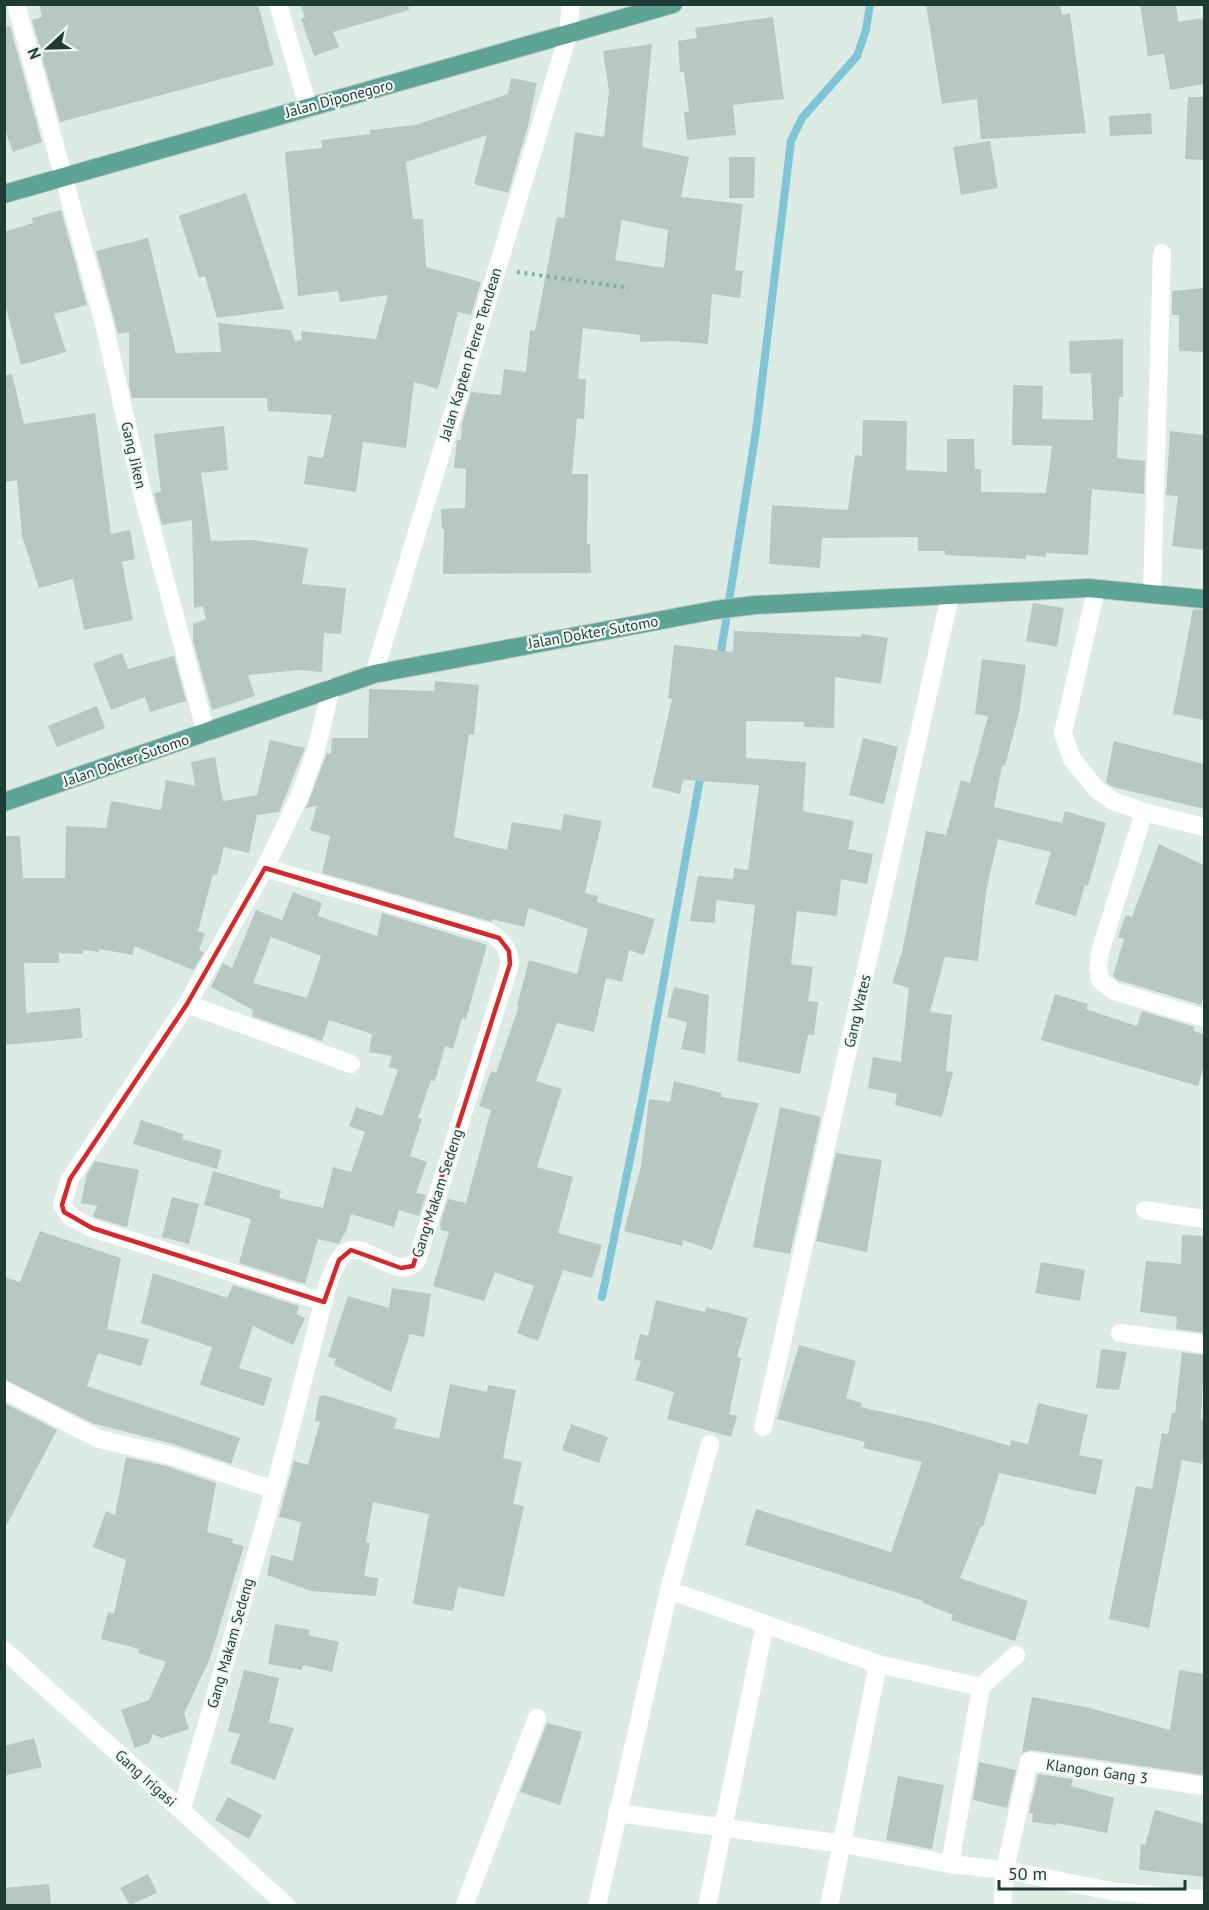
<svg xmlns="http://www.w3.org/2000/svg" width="1209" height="1910" font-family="'PT Sans',sans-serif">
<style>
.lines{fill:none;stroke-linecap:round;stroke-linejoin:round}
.stream{stroke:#80c5d5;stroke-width:8}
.building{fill:#b6c8c1;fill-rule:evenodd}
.major-casing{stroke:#c0c8c6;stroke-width:20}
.path{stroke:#7bb1a2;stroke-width:4;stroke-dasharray:3 4.5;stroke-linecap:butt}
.minor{stroke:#fff;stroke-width:18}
.major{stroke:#5ea494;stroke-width:18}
.marked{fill:none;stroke:#d62828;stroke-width:4.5;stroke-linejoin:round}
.labels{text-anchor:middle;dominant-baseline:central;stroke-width:4.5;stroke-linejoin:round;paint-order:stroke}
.street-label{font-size:15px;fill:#1e3b34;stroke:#eef7f3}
</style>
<rect width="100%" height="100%" fill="#ddebe5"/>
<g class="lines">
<g class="stream">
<path d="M720,658L756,431L791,141L802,118L857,56L866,30L870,4"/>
<path d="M602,1297L642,1100L701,773"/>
</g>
</g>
<g class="building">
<path d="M39,4H258L274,65L60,122L32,20L42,17Z"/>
<path d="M300,4H408L409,10L333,32L339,47L314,56L301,19L305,17Z"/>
<path d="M926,4H1060L1062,15L1070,13L1086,133L981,139L977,99L942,104Z"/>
<path d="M1140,4H1176L1178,22L1204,18V84L1170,90L1164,54L1148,56Z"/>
<path d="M773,17L784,99L733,105L736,135L687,140L684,112H689L684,72H680L678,41L697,38L695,28Z"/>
<path d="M10,26L42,142L13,152L4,128V27Z"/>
<path d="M652,44L642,147L689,157L681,197L743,204L735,270L743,271L740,298L712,294L708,344L671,341L640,342V335L583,328L578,379H586L584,419L577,418L572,474H588L587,544H590L591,573L443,574L444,529H442L441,509L465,508L466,469L454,468L457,440H461L462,423L471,392L501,395L504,369L526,372L530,330L535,331L557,217L564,218L575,132L604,137L609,91L603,51ZM622,220L668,230L664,268L615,260Z"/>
<path d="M511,78L537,83L528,126L508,193L474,184L487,135L406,162L413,219H423L426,267L481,282L471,315L458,312L438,389L414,382L406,448L363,442L356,492L304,484L308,456L323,458L332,415L268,411L267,398H132L129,385V332L118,334L96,251L148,238L176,353L221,352L218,323L291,330L295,341L302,340L301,331L376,339L388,295L340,302L338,291L298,296L285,152L322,148L321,140L370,134V130L415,125L508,94Z"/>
<path d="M1188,97H1204V160L1185,159Z"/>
<path d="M1151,113L1152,134L1110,136L1109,116Z"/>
<path d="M990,141L998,188L961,195L953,147Z"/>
<path d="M729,157H755L754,198H729Z"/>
<path d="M246,193L284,309L217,318L205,276L199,278L179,216Z"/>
<path d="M61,210L87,305L54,314L66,352L21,365L4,300V232L33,223L32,218Z"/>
<path d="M1204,288V352L1179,351V315H1172V291Z"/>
<path d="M1123,339V397H1119L1117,458L1145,461L1144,494L1092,489L1088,555L1046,553V557L1026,555V559L945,555V551H918V537L822,538L820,568L769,564L772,505L848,510L855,455L862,456L863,420L907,421L906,470L947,472V439H974L975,469H981V492L1046,493L1052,446L1012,445L1013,385L1043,386L1042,419L1093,420L1091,373L1070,374L1069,341Z"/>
<path d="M12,374L24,424L95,413L111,534L130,530L135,559L122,562L133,620L84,630L73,579L39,588L22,536L17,480L4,482V375Z"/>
<path d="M224,426L228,470L201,473L211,541L253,540L308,548L302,584L346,588L341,634L324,633L322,672L299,670L248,675L255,696L212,710L193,641V624L206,619L203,606L194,608L192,520L162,525L154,493L161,492L154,434Z"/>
<path d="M1170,431L1204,435V550L1172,546L1178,496L1166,495Z"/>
<path d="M1033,603L1064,608L1057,647L1026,641Z"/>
<path d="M1193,609L1204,610V720L1173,714Z"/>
<path d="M734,631L861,637L862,634L888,638L881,684L835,677L834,728L804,727V722L746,721V758L806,762L803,811L854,821L848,849L873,854L867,884L841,879L837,916L797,911L791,964L813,967L808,1001L818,1002L814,1035H808L800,1074L737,1061L755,905L716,900L715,923L690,921L698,876L733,879L734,868L748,870L759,785L683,780L680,794L652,787L672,699L668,698L674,645L733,652Z"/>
<path d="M122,653L128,669L174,656L186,701L150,712L145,697L111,710L93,664Z"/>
<path d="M982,659L1026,665L1019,713L1005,766H1002L994,807L1062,823L1065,811L1106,823L1088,886L1085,885L1076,916L1035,904L1051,852L998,839L986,891L978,961L945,957L930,1012L952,1015L946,1071L953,1072L942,1117L895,1105L897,1094L868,1088L873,1057L901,1062L909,988L892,983L902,952L926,831L946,835L961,780L970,783L988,716L975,714Z"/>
<path d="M435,681L479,685L474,735L469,734L454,837L507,850L512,822L561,830L564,814L602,821L585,893L598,896L597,902L655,919L644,955L629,950L622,982L606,978L594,1032L557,1023L536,1081L562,1089L537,1167L573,1177L558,1233L602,1245L592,1278L563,1270L538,1341L517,1333L534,1286L495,1272L484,1301L433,1286L449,1232L441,1230L440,1223L448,1199L466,1203L491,1110L479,1106L491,1071L496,1073L519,1006H517L529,960L577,974L588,929L529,908L524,927L492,919V922L322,873L330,836L310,830L317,806L306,808L327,753L331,754L332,738H368L369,689L434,691Z"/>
<path d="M97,706L105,728L57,747L48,726Z"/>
<path d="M863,738L898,747L884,804L849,795Z"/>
<path d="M270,740L305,748L279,812L257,815L249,853L224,847L217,875L213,874L198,931L205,934L199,950L204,953L193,970L134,946L133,955L99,949V952L83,950V954L59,953V963H24L26,1013L80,1008L82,1038L4,1045V836H20L23,878H65L66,826L106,828L111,801L161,810L166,780L195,786L191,762L215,757L223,801L257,795Z"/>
<path d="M1114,741L1204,764V809L1113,787L1106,782Z"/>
<path d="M1159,844L1204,865V996L1201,1005L1118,980L1113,976L1124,939L1118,937L1126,915L1132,917Z"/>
<path d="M293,892L322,903L318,916L377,936L382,913L487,945L466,1019L462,1018L453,1049L445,1046L435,1081L431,1080L418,1118L422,1119L410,1156L427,1162L416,1193L426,1195L419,1216L399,1210L394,1227L351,1214L347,1229L339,1244L318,1239L305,1284L239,1263L251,1219L204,1205L213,1171L281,1191L279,1198L323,1208L333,1167L351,1172L365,1132L349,1126L356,1107L382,1116L398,1070L389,1067L392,1056L369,1052L372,1034L329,1020L322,1041L252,1016L253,1010L211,987L223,963L232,968L256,910L282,920ZM271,937L321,956L307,998L253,983Z"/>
<path d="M674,987L709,995L705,1054L681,1049L687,1022L667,1017Z"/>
<path d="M1055,994L1088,1004L1086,1009L1137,1026L1142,1011L1195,1027L1193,1031L1204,1034V1065L1198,1086L1041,1040Z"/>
<path d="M674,1081L722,1093L721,1097L759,1103L712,1250L683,1240L682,1246L624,1231L641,1166L649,1099L670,1102Z"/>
<path d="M780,1107L821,1117L790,1254L753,1247Z"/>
<path d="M141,1120L183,1134L182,1139L222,1150L217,1169L133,1144Z"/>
<path d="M836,1153L882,1160L867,1252L816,1241Z"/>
<path d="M95,1161L139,1170L127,1227L96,1218L93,1216L97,1206L81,1203L87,1174Z"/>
<path d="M172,1197L199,1204L189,1244L162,1237Z"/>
<path d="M40,1231L121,1258L107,1329L149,1339L141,1366L98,1353L87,1386L240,1438L231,1464L173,1444L92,1423L4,1379V1277L20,1282Z"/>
<path d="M1182,1235L1204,1236V1333L1176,1329L1177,1317L1140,1312L1146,1261L1181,1264Z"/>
<path d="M1041,1262L1085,1270L1080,1301L1035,1293Z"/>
<path d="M153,1273L227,1298L233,1285L299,1306L297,1314L305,1318L293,1345L253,1326L239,1368L272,1378L264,1406L200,1385L212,1347L141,1323Z"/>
<path d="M392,1288L431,1294L424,1337L410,1334L391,1392L334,1365L336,1359L328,1357L348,1296L389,1308Z"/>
<path d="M656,1300L705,1312L706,1307L748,1318L737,1357L741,1358L729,1414L737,1416L731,1437L667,1419L674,1392L635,1380L641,1361L634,1359L640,1334L648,1336Z"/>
<path d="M799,1345L856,1361L846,1398L862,1403L861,1407L935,1424L1010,1446L1011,1440L1028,1444L1038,1403L1088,1415L1079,1455L1103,1460L1096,1495L999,1473L983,1527L981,1526L960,1578L1028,1601L1015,1641L951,1620L953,1615L923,1603V1601L745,1545L756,1509L891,1552L922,1462L863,1448L865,1442L777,1419Z"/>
<path d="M1101,1349L1127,1352L1119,1390L1096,1388Z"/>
<path d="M1182,1352L1204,1355L1201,1419L1204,1420V1450L1202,1464L1182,1460L1149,1628L1109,1619L1136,1486L1152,1489L1162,1433L1168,1434L1172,1413H1175Z"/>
<path d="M450,1384L487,1392L488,1385L516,1390L503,1458L522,1462L513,1504L524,1506L504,1597L458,1587L453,1611L413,1604L429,1514L373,1502L366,1542L370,1543L364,1576L378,1578L376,1596L311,1591L267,1575L271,1555L293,1561L301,1522L279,1517L294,1461L308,1465L320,1422L315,1421L319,1396L324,1395L397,1418L394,1428L439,1439Z"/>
<path d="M4,1403L57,1430L4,1530Z"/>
<path d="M571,1424L608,1437L599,1463L562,1450Z"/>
<path d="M126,1457L166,1466L216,1483L207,1532L233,1539L232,1543L244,1546L210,1658L184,1714L189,1729L162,1738L153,1734L149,1743L135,1748L121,1710L149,1700L166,1662L138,1653L139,1649L101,1639L108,1612L114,1614L126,1560L93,1547L106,1511L115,1515Z"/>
<path d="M275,1624L310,1630L309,1635L339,1642L332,1672L303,1665L302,1670L268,1664Z"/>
<path d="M244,1670L279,1678L269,1722L294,1728L275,1780L230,1763L240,1734L228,1731Z"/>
<path d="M1179,1670L1204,1674V1775L1031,1750L1022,1753L1032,1697L1090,1708L1170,1730Z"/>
<path d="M547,1723L582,1732L560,1805L520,1792Z"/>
<path d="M34,1738L42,1767L4,1776V1746Z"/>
<path d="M979,1762L1016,1770L1007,1808L973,1800Z"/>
<path d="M1038,1774L1073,1779L1071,1786L1114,1798L1107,1833L1057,1823L1056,1825L1032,1822L1033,1813H1029Z"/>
<path d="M898,1776L944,1785L932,1849L886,1840Z"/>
<path d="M228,1797L262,1815L249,1839L215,1820Z"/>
<path d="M1155,1810L1204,1824V1877L1139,1870L1141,1844L1145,1845Z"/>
<path d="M148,1874L157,1893L130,1905L120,1888Z"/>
<path d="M49,1884L51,1905H4V1888Z"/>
</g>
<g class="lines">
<defs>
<g id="major">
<path d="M4,194L673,4"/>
<path d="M4,802L374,674L715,610L755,605L1088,588L1204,599"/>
</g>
</defs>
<use href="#major" class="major-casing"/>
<path class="path" d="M517,272L629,288"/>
<g class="minor">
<path d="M16,4L104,324L144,500L206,733"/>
<path d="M278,4L308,106"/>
<path d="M1096,590L1063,733L1072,759L1097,790L1113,801L1144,812L1204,827"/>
<path d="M1152,594L1162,253"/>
<path d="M374,674L568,35L571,4"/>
<path d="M1144,812L1100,952L1098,968L1100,980L1114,991L1204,1018"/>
<path d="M187,1004L351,1064"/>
<path d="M1145,1210L1204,1219"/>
<path d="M324,1302L92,1228L71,1217L62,1205L70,1179L187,1004L265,868L301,793L316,750L331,688"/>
<path d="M1120,1333L1204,1344"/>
<path d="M4,1390L99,1439L169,1455L274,1490"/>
<path d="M763,1427L950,596"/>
<path d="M669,1590L710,1444"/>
<path d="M4,1650L287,1906"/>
<path d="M981,1687L1016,1655"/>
<path d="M182,1809C217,1688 254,1568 286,1446C296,1408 306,1370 316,1331C322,1308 327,1278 340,1258C360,1229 396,1287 417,1260L510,964C509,948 502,940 488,932L265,868"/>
<path d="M617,1813L843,1844L950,1864L1005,1870L1116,1892L1204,1899"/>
<path d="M464,1906L537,1718"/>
<path d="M597,1906L669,1590L878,1664L981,1687L950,1864"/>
<path d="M707,1906L765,1624"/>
<path d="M829,1906L878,1664"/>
<path d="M1002,1906L1005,1870L1029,1761L1204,1786"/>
</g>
<use href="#major" class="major"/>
</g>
<path class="marked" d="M265,868L499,938L509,951L510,964L413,1266L401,1268L351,1250L339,1260L324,1302L92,1228L64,1212L62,1205L70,1179L187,1004Z"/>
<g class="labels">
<g class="street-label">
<text transform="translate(339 98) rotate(-15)">Jalan Diponegoro</text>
<text transform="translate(470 354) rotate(-73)">Jalan Kapten Pierre Tendean</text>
<text transform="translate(134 455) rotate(77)">Gang Jiken</text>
<text transform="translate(593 632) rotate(-10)">Jalan Dokter Sutomo</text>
<text transform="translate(126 760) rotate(-19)">Jalan Dokter Sutomo</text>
<text transform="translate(857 1011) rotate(-77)">Gang Wates</text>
<text transform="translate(437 1193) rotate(-72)">Gang Makam Sedeng</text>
<text transform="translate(230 1643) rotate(-74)">Gang Makam Sedeng</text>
<text transform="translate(1097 1771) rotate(8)">Klangon Gang 3</text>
<text transform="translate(146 1778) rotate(42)">Gang Irigasi</text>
</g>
</g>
<rect width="1209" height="1910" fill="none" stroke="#1e3b34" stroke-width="12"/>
<g transform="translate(48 48) rotate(248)" stroke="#eef7f3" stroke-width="4.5" paint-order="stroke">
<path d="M0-4.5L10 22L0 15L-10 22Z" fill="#1e3b34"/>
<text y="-9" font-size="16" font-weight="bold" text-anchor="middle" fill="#1e3b34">N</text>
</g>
<path d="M999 1880v9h186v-9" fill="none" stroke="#1e3b34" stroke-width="3"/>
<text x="1008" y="1880" font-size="18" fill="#1e3b34" stroke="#eef7f3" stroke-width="4.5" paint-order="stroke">50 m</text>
</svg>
